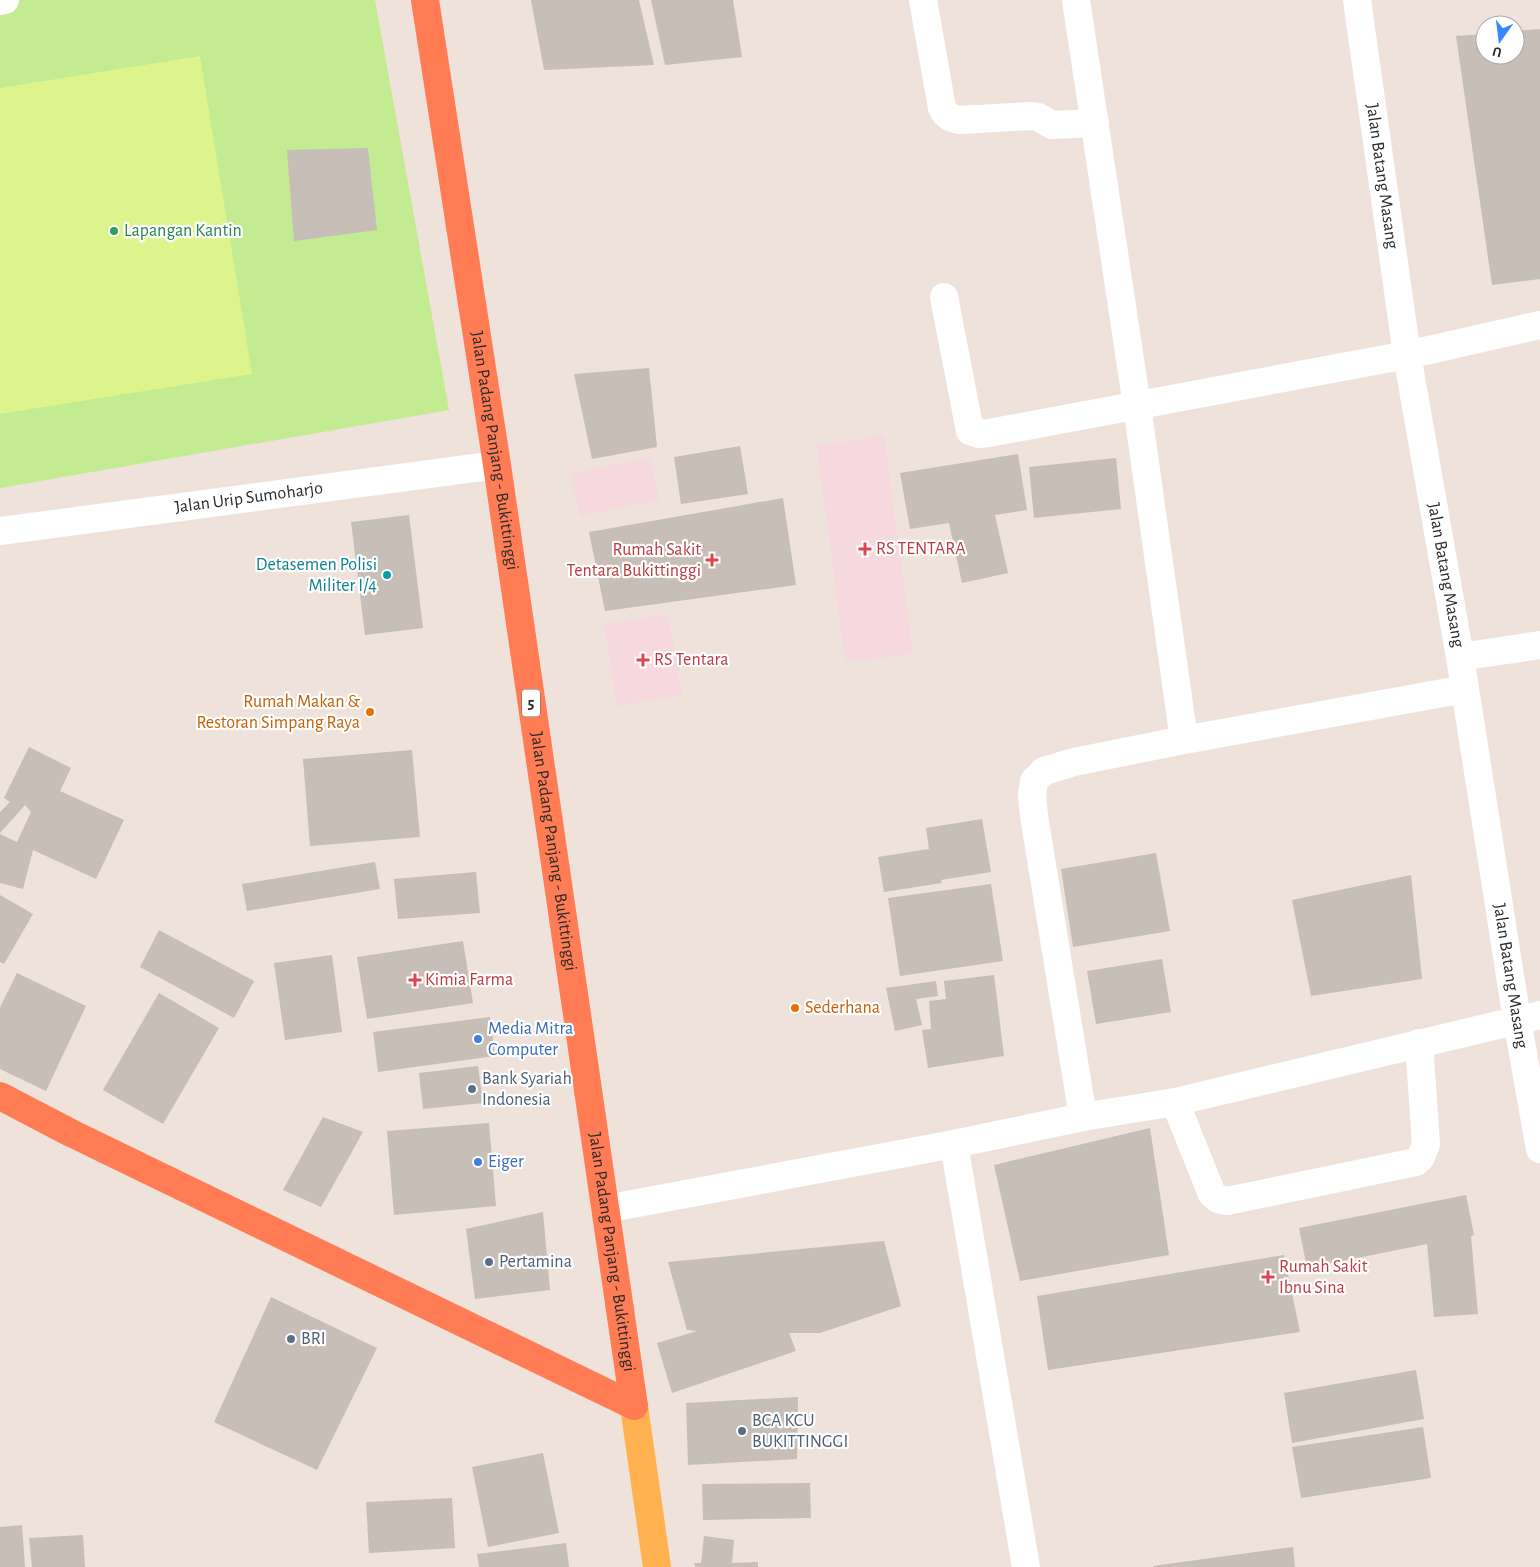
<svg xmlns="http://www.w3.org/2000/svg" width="1540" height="1567" font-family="'Alegreya Sans',sans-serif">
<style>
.medical{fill:#f6d8df}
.green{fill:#c2eb92}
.pitch{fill:#ddf38c}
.building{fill:#c6beb7}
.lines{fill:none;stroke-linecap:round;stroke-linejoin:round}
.minor{stroke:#fff;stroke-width:28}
.major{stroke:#ffb24f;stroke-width:28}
.highway{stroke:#ff7c55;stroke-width:28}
.leisure-dot{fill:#2e9e5b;stroke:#fff;stroke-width:2}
.health-dot{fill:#e0444e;stroke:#fff;stroke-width:2}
.culture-dot{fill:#0f9aa8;stroke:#fff;stroke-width:2}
.food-dot{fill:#e8710a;stroke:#fff;stroke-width:2}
.shop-dot{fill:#3f7fe0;stroke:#fff;stroke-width:2}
.service-dot{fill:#5c6f8a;stroke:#fff;stroke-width:2}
.labels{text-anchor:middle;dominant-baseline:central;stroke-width:4.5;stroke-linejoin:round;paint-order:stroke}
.shield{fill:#fff;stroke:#6b6b6b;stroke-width:1}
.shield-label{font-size:16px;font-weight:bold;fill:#2b2b2b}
.street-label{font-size:18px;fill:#2b2b2b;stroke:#fff}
.leisure-label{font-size:18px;fill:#27864d;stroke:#fff;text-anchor:start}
.health-label{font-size:18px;fill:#be3a42;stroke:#fff;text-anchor:start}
.culture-label{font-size:18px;fill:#0d838f;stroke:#fff;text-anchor:end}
.food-label{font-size:18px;fill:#c56008;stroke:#fff;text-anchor:end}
.shop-label{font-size:18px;fill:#366cbe;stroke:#fff;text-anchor:start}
.service-label{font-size:18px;fill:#4e5e75;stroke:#fff;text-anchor:start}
</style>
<rect width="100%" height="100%" fill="#eee2db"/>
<g class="medical">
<path d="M884,436L913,654L845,662L817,445Z"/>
<path d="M650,457L660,500L580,516L571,473Z"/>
<path d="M668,614L682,695L617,706L604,624Z"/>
</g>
<path class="green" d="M0,0H375L449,410L0,488Z"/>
<path class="pitch" d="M200,56L252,374L0,414V88Z"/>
<g class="building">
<path d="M531,0H639L654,65L544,70Z"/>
<path d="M651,0H733L742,57L665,65Z"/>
<path d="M1540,29V279L1492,285L1456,36L1485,34V55H1515V31Z"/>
<path d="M368,148L377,230L294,241L287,150Z"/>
<path d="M649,368L657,447L592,459L574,374Z"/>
<path d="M740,446L748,494L681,504L674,457Z"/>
<path d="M1018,454L1027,510L995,515L1008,573L962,583L949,523L910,529L900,473Z"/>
<path d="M1116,458L1121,509L1034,518L1029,467Z"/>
<path d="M783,498L796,585L605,611L589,532Z"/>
<path d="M409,515L423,628L365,635L351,522Z"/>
<path d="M29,747L71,768L60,791L124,820L96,879L33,850L23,889L0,883V834L17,842L31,812L25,805L0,833V812L10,802L4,798Z"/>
<path d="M412,750L420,837L310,846L303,759Z"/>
<path d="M982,819L991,872L941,880L942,883L884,892L878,857L929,849L926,828Z"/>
<path d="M1156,853L1170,931L1073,947L1061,869Z"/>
<path d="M375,862L380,889L247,911L242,884Z"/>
<path d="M476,872L480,913L398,919L394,879Z"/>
<path d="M1411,875L1422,979L1311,996L1292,900Z"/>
<path d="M991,884L1003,961L900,976L888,898Z"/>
<path d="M0,895L33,914L4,964L0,962Z"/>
<path d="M159,930L254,981L234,1018L140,967Z"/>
<path d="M463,941L473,1003L367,1019L357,957Z"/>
<path d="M332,955L342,1032L285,1040L274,963Z"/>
<path d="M1162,959L1171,1012L1096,1024L1087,971Z"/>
<path d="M17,973L86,1006L46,1091L0,1069V1007Z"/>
<path d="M994,975L1004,1056L928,1068L922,1030L931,1029L929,1001L946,999L944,981Z"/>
<path d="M936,981L938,996L916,999L922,1025L895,1031L886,988Z"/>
<path d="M159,993L219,1028L163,1124L103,1090Z"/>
<path d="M490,1017L495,1056L378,1072L373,1032Z"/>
<path d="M478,1066L483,1103L423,1109L419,1073Z"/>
<path d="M323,1117L363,1132L321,1207L283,1190Z"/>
<path d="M489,1123L496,1206L394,1215L387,1131Z"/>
<path d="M1150,1128L1169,1255L1020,1281L994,1165Z"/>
<path d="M1466,1195L1474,1235L1471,1236L1478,1314L1434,1317L1427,1244L1307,1268L1299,1228Z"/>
<path d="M543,1212L550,1290L475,1299L466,1229Z"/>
<path d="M884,1241L901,1306L820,1333H789L796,1351L672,1393L657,1343L697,1331L687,1330L668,1262Z"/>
<path d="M1284,1255L1300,1332L1048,1370L1037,1296Z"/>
<path d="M271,1297L377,1348L317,1470L214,1422Z"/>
<path d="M1416,1370L1424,1419L1292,1443L1284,1393Z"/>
<path d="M798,1397L797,1459L688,1465L686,1403Z"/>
<path d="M1423,1427L1431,1478L1301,1498L1292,1447Z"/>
<path d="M543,1453L559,1533L488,1547L472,1467Z"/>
<path d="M810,1483L811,1518L703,1520L702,1484Z"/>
<path d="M452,1498L455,1548L369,1553L366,1502Z"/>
<path d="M22,1525L25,1567H0V1527Z"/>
<path d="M83,1535L85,1567H32L29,1538Z"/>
<path d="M704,1536L734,1540L732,1563L758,1562V1567H695L694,1563H701Z"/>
<path d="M566,1543L569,1567H479L477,1554Z"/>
<path d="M1293,1547L1295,1567H1153V1566Z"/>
</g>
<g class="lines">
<g class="minor">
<path d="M923,0L942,108C946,116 950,118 959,120L1032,116L1038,117L1052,125L1095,123"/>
<path d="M1076,0L1137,406L1184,740"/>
<path id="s1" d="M1357,0L1407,355L1460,657L1517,1020L1540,1149"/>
<path d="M0,1L5,0"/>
<path d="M944,297L970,431L978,434L989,433L1407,355L1540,325"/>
<path id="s2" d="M0,531L497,465"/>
<path d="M1460,657L1540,645"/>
<path d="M1175,1102L1212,1194L1218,1199L1227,1201L1416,1162L1421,1157L1426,1144L1419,1043"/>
<path d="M1083,1117L1034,816L1032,795L1034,781L1044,771L1074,762L1184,740L1465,689"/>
<path d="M954,1144L1026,1567"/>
<path d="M605,1209L954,1144L1083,1117L1175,1102L1540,1015"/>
</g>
<path class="major" d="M634,1406L657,1567"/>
<g class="highway">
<path id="s3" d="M425,0L497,465L634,1406"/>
<path d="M0,1096L71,1133L634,1406"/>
</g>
</g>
<circle class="leisure-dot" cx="114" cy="231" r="5"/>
<g class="health-dot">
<path d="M862.5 541.5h5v5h5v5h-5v5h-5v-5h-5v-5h5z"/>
<path d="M709.5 552.5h5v5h5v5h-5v5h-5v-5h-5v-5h5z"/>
<path d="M640.5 652.5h5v5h5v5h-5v5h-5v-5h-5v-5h5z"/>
<path d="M412.5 972.5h5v5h5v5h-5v5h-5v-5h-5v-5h5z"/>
<path d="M1265.5 1269.5h5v5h5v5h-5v5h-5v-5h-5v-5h5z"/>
</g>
<circle class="culture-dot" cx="387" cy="575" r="5"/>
<g class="food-dot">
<circle cx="370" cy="712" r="5"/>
<circle cx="795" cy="1008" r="5"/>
</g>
<g class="shop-dot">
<circle cx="478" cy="1039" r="5"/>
<circle cx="478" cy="1162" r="5"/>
</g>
<g class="service-dot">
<circle cx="472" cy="1089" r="5"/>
<circle cx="489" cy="1262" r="5"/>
<circle cx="291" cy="1339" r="5"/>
<circle cx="742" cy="1431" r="5"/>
</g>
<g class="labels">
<rect class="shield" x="522" y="689.5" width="18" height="27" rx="4"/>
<g class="shield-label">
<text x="531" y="703">5</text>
</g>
<g class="street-label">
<text stroke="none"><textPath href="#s1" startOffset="178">Jalan Batang Masang</textPath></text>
<text stroke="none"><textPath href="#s3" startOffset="456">Jalan Padang Panjang - Bukittinggi</textPath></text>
<text stroke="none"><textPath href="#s2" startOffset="251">Jalan Urip Sumoharjo</textPath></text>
<text stroke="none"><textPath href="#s1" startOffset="582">Jalan Batang Masang</textPath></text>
<text stroke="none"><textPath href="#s3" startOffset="861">Jalan Padang Panjang - Bukittinggi</textPath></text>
<text stroke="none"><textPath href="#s1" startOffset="988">Jalan Batang Masang</textPath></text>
<text stroke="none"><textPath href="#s3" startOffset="1266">Jalan Padang Panjang - Bukittinggi</textPath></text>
</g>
<g class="leisure-label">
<text x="124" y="231">Lapangan Kantin</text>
</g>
<g class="health-label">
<text x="876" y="549">RS TENTARA</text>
<text x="701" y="550" text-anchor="end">Rumah Sakit<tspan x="701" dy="21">Tentara Bukittinggi</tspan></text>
<text x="654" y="660">RS Tentara</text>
<text x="425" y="980">Kimia Farma</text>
<text x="1279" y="1267">Rumah Sakit<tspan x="1279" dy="21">Ibnu Sina</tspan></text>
</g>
<g class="culture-label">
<text x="377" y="565">Detasemen Polisi<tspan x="377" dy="21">Militer I/4</tspan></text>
</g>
<g class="food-label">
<text x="360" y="702">Rumah Makan &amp;<tspan x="360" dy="21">Restoran Simpang Raya</tspan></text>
<text x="805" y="1008" text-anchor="start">Sederhana</text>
</g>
<g class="shop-label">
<text x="488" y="1029">Media Mitra<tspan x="488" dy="21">Computer</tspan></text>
<text x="488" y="1162">Eiger</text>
</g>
<g class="service-label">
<text x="482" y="1079">Bank Syariah<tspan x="482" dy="21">Indonesia</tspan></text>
<text x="499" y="1262">Pertamina</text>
<text x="301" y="1339">BRI</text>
<text x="752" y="1421">BCA KCU<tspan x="752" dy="21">BUKITTINGGI</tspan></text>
</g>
</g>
<g transform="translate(1500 40) rotate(194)"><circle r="24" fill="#ffffff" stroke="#aaaaaa"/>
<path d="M0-4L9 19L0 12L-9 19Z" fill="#3786ff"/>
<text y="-8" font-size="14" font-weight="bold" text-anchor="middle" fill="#2b2b2b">U</text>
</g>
</svg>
